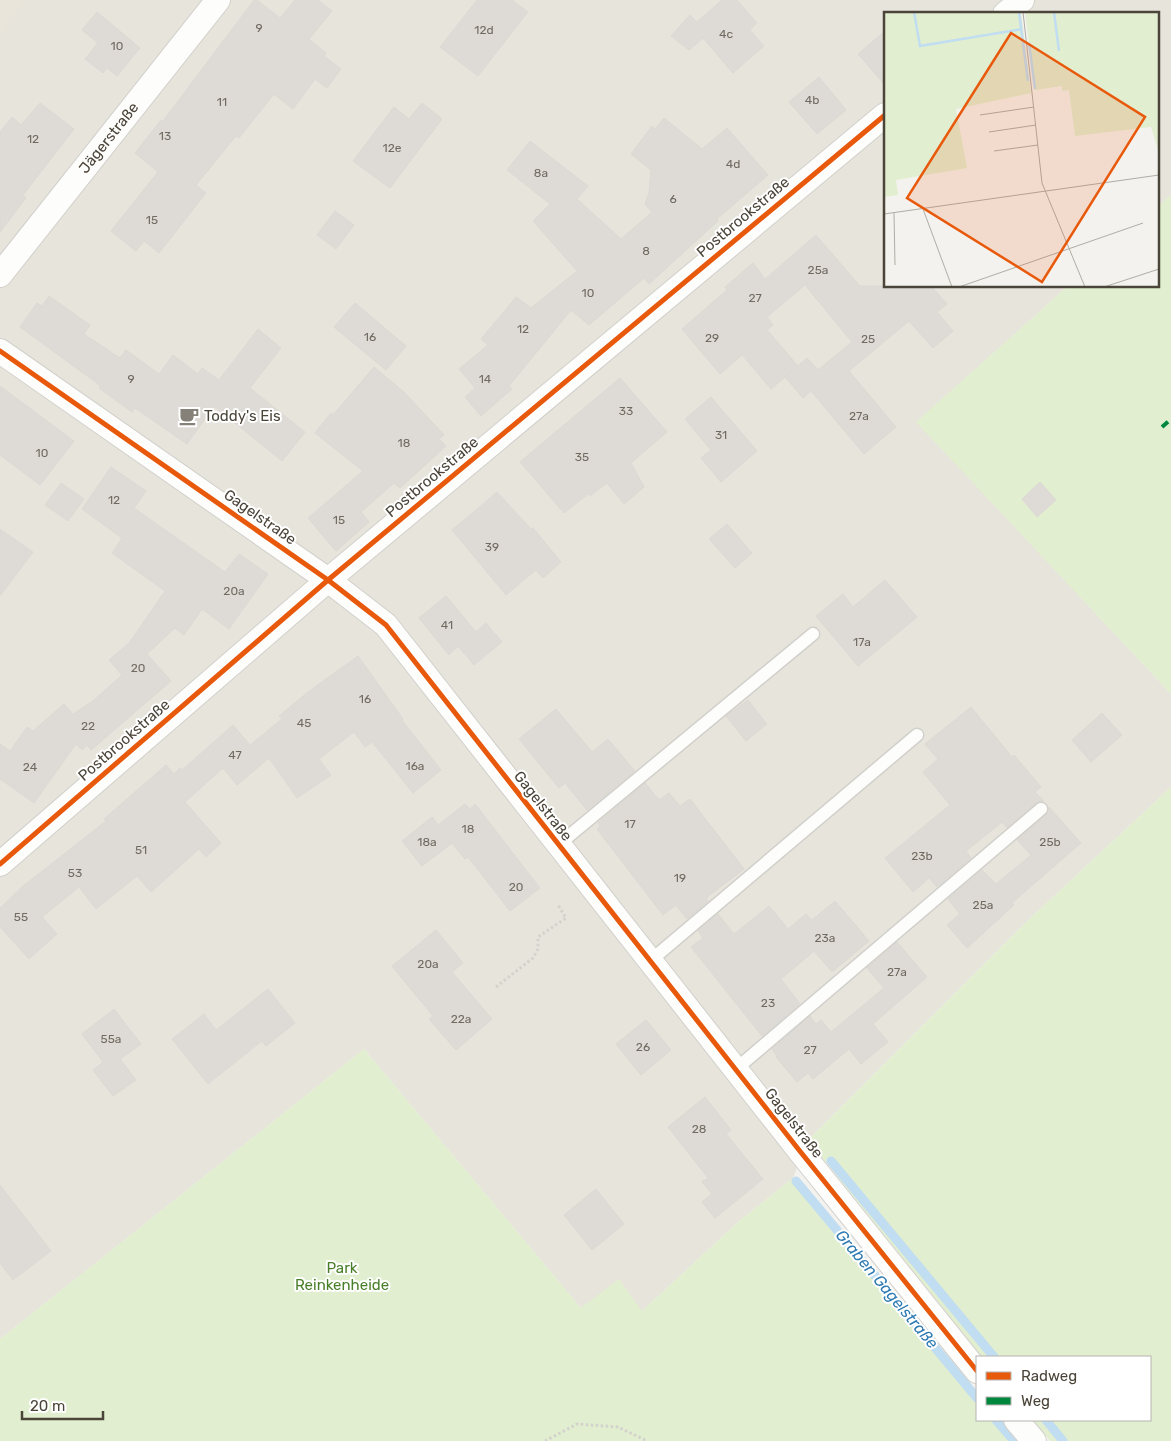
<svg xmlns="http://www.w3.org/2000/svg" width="1171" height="1441" font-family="Rubik,sans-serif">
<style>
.residential{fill:#e7e4dc}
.education{fill:#eae5da}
.green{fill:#e1eecf}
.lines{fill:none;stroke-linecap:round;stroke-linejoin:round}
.stream{stroke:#c0ddf1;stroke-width:9}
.building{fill:#dedbd6;stroke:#dcd9d4}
.lane-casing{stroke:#d2d0cb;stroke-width:15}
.street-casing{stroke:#d2d0cb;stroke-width:26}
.path{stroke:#d3d2cc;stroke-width:3;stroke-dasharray:2.5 2.5;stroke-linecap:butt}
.lane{stroke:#fdfdfc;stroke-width:12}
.street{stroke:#fdfdfc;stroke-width:24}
.quiet{stroke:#00873e;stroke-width:4;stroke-dasharray:8 4;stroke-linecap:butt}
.cycleway-casing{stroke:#fff;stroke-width:8}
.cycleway{stroke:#e8590c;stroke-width:5}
.labels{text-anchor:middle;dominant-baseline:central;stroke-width:4;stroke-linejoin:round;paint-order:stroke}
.number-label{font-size:12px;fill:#706a61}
.street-label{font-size:15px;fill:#4b4439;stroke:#fff}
.poi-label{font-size:15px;fill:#4b4439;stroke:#fff;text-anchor:start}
.park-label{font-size:15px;fill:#4a7f2a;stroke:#fff}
.water-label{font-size:16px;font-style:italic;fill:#2e7ab2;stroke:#fff}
.inset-river{fill:none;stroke:#c0ddf1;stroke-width:2.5}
.inset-road{fill:none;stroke:#b0aca6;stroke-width:1}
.view{fill:#e8590c;fill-opacity:0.15;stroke:#e8590c;stroke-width:2.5}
.inset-edge{fill:none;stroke:#4b4439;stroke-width:2.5}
</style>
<rect width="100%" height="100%" fill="#f4f2ee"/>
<path class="residential" d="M0,0H1171V195L1157,207V14H885V286H1068L917,422L1171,694V787L1024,924L808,1140L793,1178L738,1222L642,1311L581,1308L364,1049L0,1339Z"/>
<path class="education" d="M0,0H25L0,32Z"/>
<g class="green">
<path d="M1171,195V694L916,422L1068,286H1157V207Z"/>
<path d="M1171,787V1441H1050L1033,1420H1150V1357H982L808,1140L1024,924Z"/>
<path d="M364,1049L581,1308L619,1279L642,1311L738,1222L793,1178L977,1403V1420H991L1009,1441H0V1339Z"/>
</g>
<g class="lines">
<g class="stream">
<path d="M831,1161L994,1357"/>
<path d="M796,1181L977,1398"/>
<path d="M996,1420L1014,1441"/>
<path d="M1046,1420L1063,1441"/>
</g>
</g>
<g class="building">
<path d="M254,0H257L280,18L295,0H318L332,11L309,39L326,53L324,56L341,69L327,88L315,79L293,109L274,94L239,138L236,136L196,185L206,193L159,253L144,241L136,251L111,231L158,172L135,153L161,120L163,121Z"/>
<path d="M477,0H512L528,12L478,76L440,47Z"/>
<path d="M722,0H737L757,23L750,30L764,46L733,73L703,38L689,50L671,36L690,15L697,22Z"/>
<path d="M97,12L140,48L117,76L107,68L103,73L85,59L98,43L82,30Z"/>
<path d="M885,31V85L858,54Z"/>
<path d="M819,77L846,110L817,134L789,102Z"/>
<path d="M40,103L74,129L23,195L26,198L0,232V132L12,117L21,125Z"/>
<path d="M422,103L442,119L390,188L353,161L394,107L409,119Z"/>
<path d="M664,118L702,149L727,128L768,175L717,219L718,221L649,284L644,278L589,325L571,310L509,386L512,389L481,416L465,397L475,388L459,369L488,345L481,339L516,297L531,308L577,271L533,221L550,204L507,170L530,141L588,186L577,199L621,239L652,212L645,204L649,193L651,170L631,154L652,126L655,129Z"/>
<path d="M335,211L354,225L336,249L317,235Z"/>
<path d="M816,235L860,286H931L947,304L937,312L953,331L933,348L909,321L849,371L896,427L864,454L811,391L803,398L785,377L807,358L818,370L852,342L805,285L767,317L773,325L767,330L798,366L771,389L742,355L720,374L682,329L727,290L725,287L753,263L765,279Z"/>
<path d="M49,296L90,325L84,334L120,358L126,350L159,374L173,355L198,374L202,368L219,380L258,329L281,348L250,388L305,432L282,461L214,406L187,444L135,408L132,412L99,388L101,386L20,327L37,303L42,306Z"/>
<path d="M355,303L406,346L386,370L334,327Z"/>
<path d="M374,367L404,392L444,435L439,439L446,446L400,488L394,483L361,512L369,522L336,551L308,518L363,471L315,433L331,413L333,415Z"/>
<path d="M620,378L667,432L631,463L644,487L624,504L607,483L590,496L588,494L564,513L520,462Z"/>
<path d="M0,386L74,441L40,485L0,455Z"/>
<path d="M711,397L757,451L721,482L701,458L711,450L685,419Z"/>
<path d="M111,467L146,491L134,508L225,572L239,554L268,574L229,629L202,609L184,635L175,628L147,654L171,681L91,750L87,745L82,750L76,744L34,803L0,779V744L10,751L27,727L33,731L64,704L73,714L93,701L122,675L109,660L130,642L165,591L112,553L122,538L82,509Z"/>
<path d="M1040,482L1056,500L1037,517L1022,499Z"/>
<path d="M61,483L84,499L68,521L45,505Z"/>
<path d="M497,492L531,529L533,528L561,562L543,578L536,570L506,595L452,530Z"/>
<path d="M727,524L752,553L735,568L709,539Z"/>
<path d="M0,529L33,552L0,596Z"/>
<path d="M885,580L917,617L858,666L816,616L843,594L853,607Z"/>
<path d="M446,596L476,632L486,623L502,642L474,665L458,646L449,655L419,618Z"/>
<path d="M358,656L403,719L402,720L441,770L413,793L372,742L365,747L354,732L319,759L331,775L297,798L269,758L237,785L223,768L185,802L221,843L206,857L199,849L151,892L137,876L96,909L79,887L42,917L57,934L29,959L0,927V908L22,887L106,821L104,819L166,765L174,774L180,768L182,770L233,725L250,745L282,719L279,716L308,692Z"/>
<path d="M748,700L767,724L746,741L726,716Z"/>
<path d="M971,707L1012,757L1014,755L1041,787L1035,792L1044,801L1036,803L1007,828L1002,822L966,851L971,858L937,887L929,878L913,892L885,858L950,805L923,772L938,759L925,744Z"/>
<path d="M556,709L592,752L608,739L635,771L587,810L565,783L559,788L519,739Z"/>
<path d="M1102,713L1122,735L1091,762L1072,740Z"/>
<path d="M645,783L659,800L669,793L680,806L690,799L744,869L706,898L708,901L687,919L676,905L663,915L597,829L600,826L598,823Z"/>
<path d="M465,804L470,809L475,804L540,888L510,911L468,857L465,859L452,843L422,866L402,841L432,817L438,825Z"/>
<path d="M1049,807L1081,843L1012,903L1014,905L967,948L947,925L960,914L948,899L982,870L996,884L1031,855L1017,840L1046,815Z"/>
<path d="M835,901L869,941L832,972L814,951L781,979L800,1004L762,1036L691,947L703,938L698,931L718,914L734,934L769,906L788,929L806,914L812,920Z"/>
<path d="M436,930L463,963L452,972L492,1019L456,1050L429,1019L433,1016L392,966Z"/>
<path d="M897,942L927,977L873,1024L888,1042L861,1064L849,1049L813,1079L808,1073L797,1082L776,1057L777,1056L772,1049L810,1016L816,1024L821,1020L831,1032L884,988L867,968Z"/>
<path d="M268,989L295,1023L266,1046L262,1041L208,1084L172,1039L204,1014L216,1030Z"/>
<path d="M114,1009L141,1044L120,1059L136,1080L113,1096L93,1070L103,1062L82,1034Z"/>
<path d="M646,1020L671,1050L641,1075L616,1044Z"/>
<path d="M705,1097L731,1130L726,1134L763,1179L715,1218L702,1202L712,1194L702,1182L708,1178L668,1127Z"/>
<path d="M0,1185L51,1251L13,1280L0,1263Z"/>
<path d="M596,1189L624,1224L592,1250L564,1215Z"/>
</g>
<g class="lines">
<defs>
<g id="lane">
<path d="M558,845L813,634"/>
<path d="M650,961L917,735"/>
<path d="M736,1069L1041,809"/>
</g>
<g id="street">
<path d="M1005,14L1022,0"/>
<path id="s1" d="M0,275L218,0"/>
<path d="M0,351L328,580L386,625L799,1150L977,1371"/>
<path d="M0,864L328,580L885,115"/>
<path d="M1016,1420L1034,1441"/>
</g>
</defs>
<use href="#lane" class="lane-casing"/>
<use href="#street" class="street-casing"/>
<g class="path">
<path d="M496,987L533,958L538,949V937L566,918L558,905"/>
<path d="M545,1441L577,1424L618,1427L647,1441"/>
</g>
<use href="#lane" class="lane"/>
<use href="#street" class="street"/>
<path class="quiet" d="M1162,427L1171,419"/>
<defs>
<g id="cycleway">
<path d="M0,351L328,580L386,625L799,1150L977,1371"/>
<path d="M0,864L328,580L885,115"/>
</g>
</defs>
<use href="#cycleway" class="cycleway-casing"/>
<use href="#cycleway" class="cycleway"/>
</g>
<defs>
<symbol id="cafe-bare" viewBox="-9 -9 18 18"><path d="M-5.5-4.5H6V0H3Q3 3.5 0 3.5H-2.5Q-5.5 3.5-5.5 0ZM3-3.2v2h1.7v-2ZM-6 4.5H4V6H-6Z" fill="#868178" stroke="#fff" stroke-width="2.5" paint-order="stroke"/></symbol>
</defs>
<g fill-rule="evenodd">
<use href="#cafe-bare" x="175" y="402" width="28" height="28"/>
</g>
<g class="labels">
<g class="number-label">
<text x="259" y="28">9</text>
<text x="484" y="30">12d</text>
<text x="726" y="34">4c</text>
<text x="117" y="46">10</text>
<text x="812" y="100">4b</text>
<text x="222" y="102">11</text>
<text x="165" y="136">13</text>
<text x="33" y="139">12</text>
<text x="392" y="148">12e</text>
<text x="733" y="164">4d</text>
<text x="541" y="173">8a</text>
<text x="673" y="199">6</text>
<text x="152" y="220">15</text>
<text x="646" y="251">8</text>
<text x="818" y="270">25a</text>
<text x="588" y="293">10</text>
<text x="755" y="298">27</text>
<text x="523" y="329">12</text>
<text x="370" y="337">16</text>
<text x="712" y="338">29</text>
<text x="868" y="339">25</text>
<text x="131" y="379">9</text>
<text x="485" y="379">14</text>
<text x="626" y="411">33</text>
<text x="859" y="416">27a</text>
<text x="721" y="435">31</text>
<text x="404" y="443">18</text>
<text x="42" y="453">10</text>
<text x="582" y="457">35</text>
<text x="114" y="500">12</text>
<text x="339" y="520">15</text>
<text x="492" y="547">39</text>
<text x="234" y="591">20a</text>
<text x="447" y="625">41</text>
<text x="862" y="642">17a</text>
<text x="138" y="668">20</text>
<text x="365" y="699">16</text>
<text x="304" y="723">45</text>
<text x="88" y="726">22</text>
<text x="235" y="755">47</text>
<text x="415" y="766">16a</text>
<text x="30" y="767">24</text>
<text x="630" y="824">17</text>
<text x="468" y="829">18</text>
<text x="427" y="842">18a</text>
<text x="1050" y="842">25b</text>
<text x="141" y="850">51</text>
<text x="922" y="856">23b</text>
<text x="75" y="873">53</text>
<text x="680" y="878">19</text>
<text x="516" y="887">20</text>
<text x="983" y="905">25a</text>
<text x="21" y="917">55</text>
<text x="825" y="938">23a</text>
<text x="428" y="964">20a</text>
<text x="897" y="972">27a</text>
<text x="768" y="1003">23</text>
<text x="461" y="1019">22a</text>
<text x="111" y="1039">55a</text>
<text x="643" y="1047">26</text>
<text x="810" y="1050">27</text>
<text x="699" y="1129">28</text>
</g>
<g class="street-label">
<text stroke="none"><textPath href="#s1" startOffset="175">Jägerstraße</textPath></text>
<text transform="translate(743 217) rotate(-40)">Postbrookstraße</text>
<text transform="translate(432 477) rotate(-40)">Postbrookstraße</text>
<text transform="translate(260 517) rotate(35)">Gagelstraße</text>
<text transform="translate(124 740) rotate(-41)">Postbrookstraße</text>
<text transform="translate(543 806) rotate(52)">Gagelstraße</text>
<text transform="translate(794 1123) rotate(52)">Gagelstraße</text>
</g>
<g class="poi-label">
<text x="204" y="416">Toddy's Eis</text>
</g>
<g class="park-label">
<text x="342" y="1268">Park<tspan x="342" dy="17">Reinkenheide</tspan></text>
</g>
<g class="water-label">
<text transform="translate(887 1289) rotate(50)">Graben Gagelstraße</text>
</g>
</g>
<g transform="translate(884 12)">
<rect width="275" height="275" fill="#f4f2ee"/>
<path d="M0,0H137L147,81L72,97L83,156L12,168L14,183L0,185ZM141,0H275V141L267,115L191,124L185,78L178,79V74L151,78Z" fill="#e1eecf"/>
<path class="inset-river" d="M30,0L36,34L138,17M135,0L144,69M170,0L175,39M145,31L151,77"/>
<path class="inset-road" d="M139,0L158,171L201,275M96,103L150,95M105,120L152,113M110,139L154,133M39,197L68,275M10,201L11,253M0,202L275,163M75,275L259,211M220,275L275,257"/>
<path class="view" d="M127,21L261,105L158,270L23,186Z"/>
<rect width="275" height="275" class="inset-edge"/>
</g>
<rect x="976" y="1356" width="175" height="65" fill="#ffffff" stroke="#b7b4b0"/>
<rect x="986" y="1372" width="25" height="8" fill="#e8590c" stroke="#b7b4b0"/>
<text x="1021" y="1381" font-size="15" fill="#4b4439">Radweg</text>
<rect x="986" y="1397" width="25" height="8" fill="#00873e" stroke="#b7b4b0"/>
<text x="1021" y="1406" font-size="15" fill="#4b4439">Weg</text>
<path d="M22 1411v8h81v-8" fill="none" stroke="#4b4439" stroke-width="2.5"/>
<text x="30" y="1411" font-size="15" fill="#4b4439" stroke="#ffffff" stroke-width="4" paint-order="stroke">20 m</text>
</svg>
